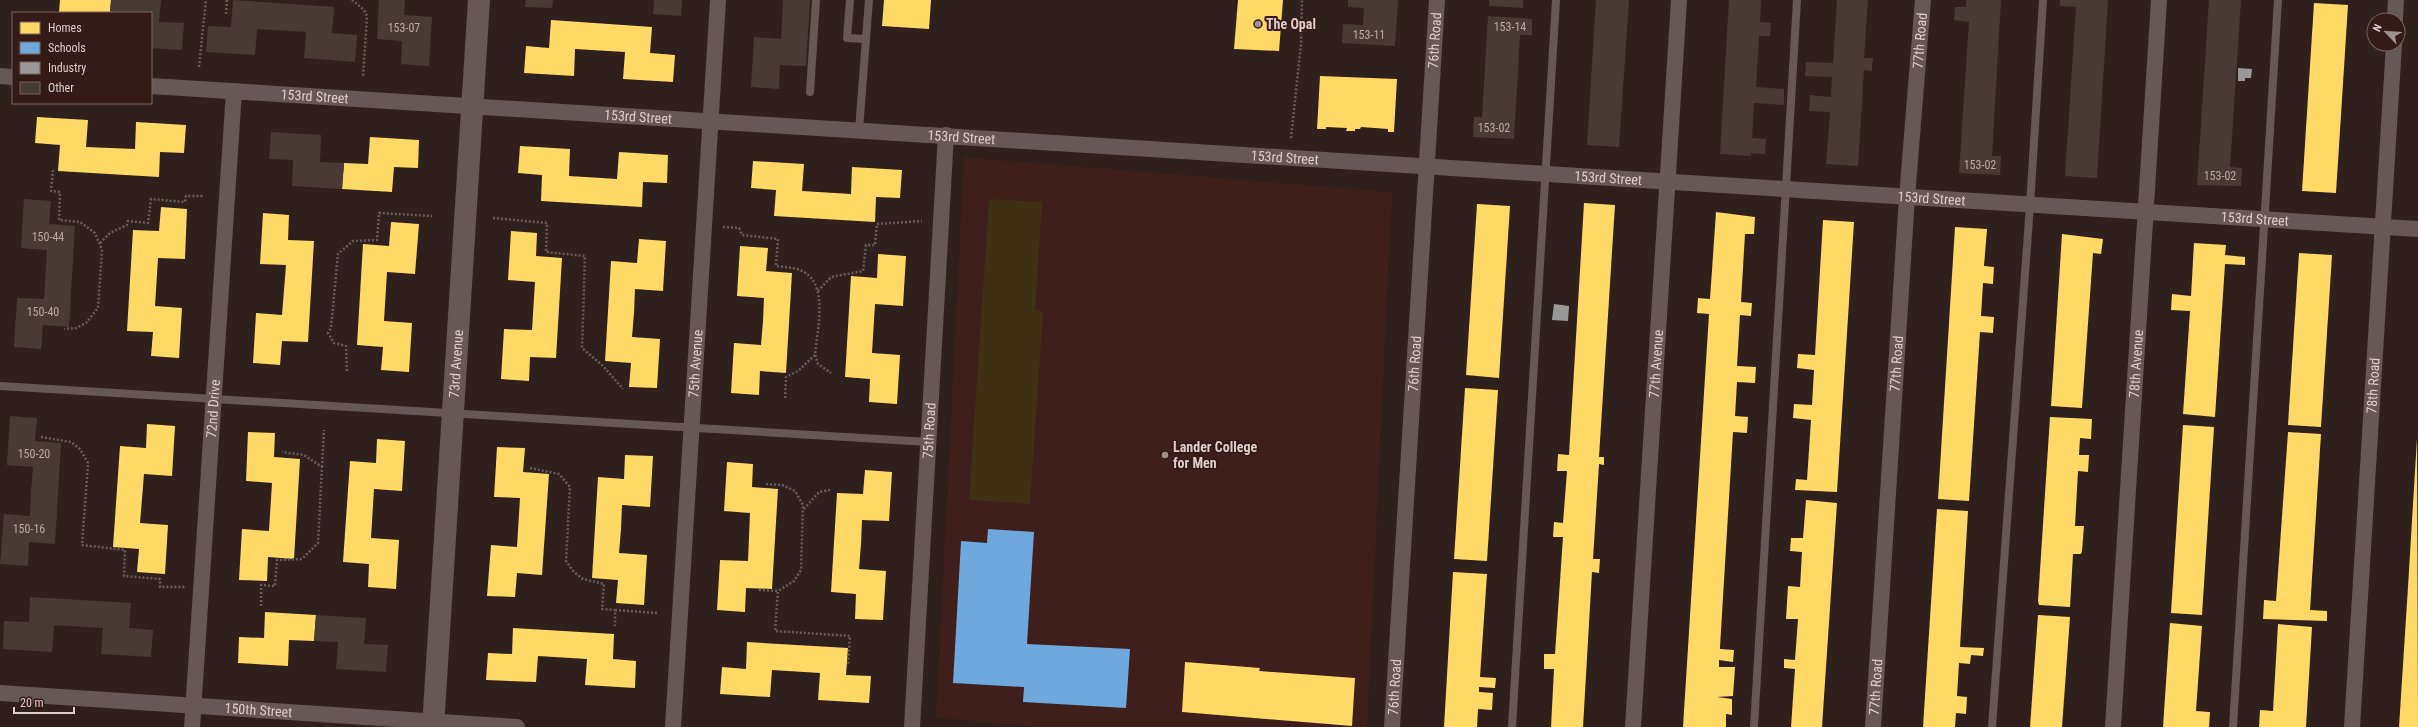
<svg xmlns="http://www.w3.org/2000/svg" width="2418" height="727" font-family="'Roboto Condensed',sans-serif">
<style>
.built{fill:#3e1f1c}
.green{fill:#403013}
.homes{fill:#ffd966}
.schools{fill:#6fa8dc}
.industry{fill:#999}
.building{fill:#483b35}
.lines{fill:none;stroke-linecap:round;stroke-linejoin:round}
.path{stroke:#675c5a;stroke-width:2.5;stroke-dasharray:2 2;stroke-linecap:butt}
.lane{stroke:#655857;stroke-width:8}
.street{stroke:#655857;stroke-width:16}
.secondary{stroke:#655857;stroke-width:22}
.poi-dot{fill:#a1908e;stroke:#351b18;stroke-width:1.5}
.labels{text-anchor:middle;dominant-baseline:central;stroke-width:4;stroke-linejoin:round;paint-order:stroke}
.number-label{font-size:12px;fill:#b9a8a5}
.poi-label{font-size:14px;font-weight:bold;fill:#dfcdca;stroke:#351b18;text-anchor:start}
.street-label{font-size:14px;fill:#dfcdca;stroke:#351b18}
</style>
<rect width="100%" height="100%" fill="#2f201e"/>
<path class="built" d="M964,157L1392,192L1367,727H1040L936,718Z"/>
<path class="green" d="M989,199L1042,202L1035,310L1043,311L1030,504L969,500Z"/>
<g class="homes">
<path d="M60,0H111L110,13H59Z"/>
<path d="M884,0H931L929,29L882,26Z"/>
<path d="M1238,0H1283L1279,51L1234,49Z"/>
<path d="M2314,3L2348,5L2336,193L2302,191Z"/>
<path d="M551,20L652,27L650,53L675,55L673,82L623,79L625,52L575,49L574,76L524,73L526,46L549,48Z"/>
<path d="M1320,76L1397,79L1394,132H1388V129L1361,127L1360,129H1355V131H1346L1347,128L1326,127V129H1317Z"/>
<path d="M37,117L88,120L86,147L135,149L136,122L186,125L184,153L160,152L159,177L58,171L60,145L35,143Z"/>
<path d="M370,137L419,140L418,168L394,167L392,192L342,189L344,163L368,164Z"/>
<path d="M520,146L570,149L569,176L617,179L619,152L668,155L667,183L643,182L642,207L541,201L542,175L518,173Z"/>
<path d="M753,161L804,164L802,191L851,194L852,167L902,170L900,198L876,197L875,222L774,216L776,190L751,188Z"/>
<path d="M1584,203L1615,205L1599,457H1604V465L1599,464L1593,559H1600L1599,573L1592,572L1583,727H1551L1554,669H1544V654H1555L1563,537H1553L1554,522L1563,523L1567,471H1557L1558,454L1569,455Z"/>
<path d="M1477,204L1510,206L1499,378L1466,375Z"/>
<path d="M161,207L187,209L185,259L158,258L155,306L182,308L179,358L151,356L153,332L127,331L133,230L159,231Z"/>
<path d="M1716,212L1755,217L1754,234H1745L1741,302L1752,303L1751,316L1740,315L1737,366L1756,367L1755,383L1737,382L1735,416L1748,417L1747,433L1733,432L1720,647V649L1734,650L1733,662L1719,660V667H1735L1733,696L1717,697L1732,699V715L1726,714V727H1683L1709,314L1697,313L1698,298L1710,299Z"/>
<path d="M263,213L289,215L288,240L314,241L308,342L282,341L280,365L253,363L256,313L282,315L286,265L260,264Z"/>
<path d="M1823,220L1854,222L1837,492L1795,490L1796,479L1807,480L1811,420L1793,418L1794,404L1812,405L1814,370L1797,368L1798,354L1815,355Z"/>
<path d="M391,222L419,224L415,274L387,272L384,321L412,323L409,372L381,370L383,347L357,345L363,244L389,246Z"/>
<path d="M1955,227L1987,229L1984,266L1994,267L1993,284L1983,283L1981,316L1994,317L1993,333L1980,332L1969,501L1938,499Z"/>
<path d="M511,231L537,233L536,256L562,258L556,358L530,357L529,381L501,379L504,329L532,330L535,282L508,280Z"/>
<path d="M2062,234L2103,239L2101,254L2093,253L2082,408L2051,406Z"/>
<path d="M639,239L666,241L663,291L635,289L634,313L632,337L660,339L657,388L629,387L631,363L605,361L611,261L637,263Z"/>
<path d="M2194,243L2226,245L2225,255L2245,257V265L2225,264L2215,417L2183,414L2190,311L2171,310L2172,294L2191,296Z"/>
<path d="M740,246L768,248L766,271L792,273L786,373L760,371L759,395L731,393L734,343L761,345L763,321L764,298L737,296Z"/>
<path d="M2299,253L2332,255L2321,427L2288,425Z"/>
<path d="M878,254L906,256L903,306L875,304L872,353L900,355L897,404L869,402L870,379L845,377L851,276L877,278Z"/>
<path d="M1465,388L1498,390L1487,561L1454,559Z"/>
<path d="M2050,417L2092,419L2091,439L2080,438L2079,455H2089L2088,472L2078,471L2075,526H2084L2082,551L2081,554H2073L2070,607L2039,605L2038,601Z"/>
<path d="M147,424L175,426L172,476L144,474L142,499L140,523L168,525L165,574L137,572L139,549L113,547L120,446L146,448Z"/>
<path d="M2183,425L2214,427L2202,615L2171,613Z"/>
<path d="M248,432L275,433L274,457L300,459L294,559L268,557L267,581L239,580L242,529L269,531L272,483L246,481Z"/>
<path d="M2288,432L2321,434L2310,610L2327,611V621L2263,619L2264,600L2276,601Z"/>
<path d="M2417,438L2418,727H2399L2408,587Z"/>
<path d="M377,439L405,441L402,491L374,489L371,538L399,540L396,589L368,587L369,564L343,562L350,461L376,463Z"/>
<path d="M497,447L525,448L523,472L549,474L542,575L517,573L515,597L487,596L491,545L517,547L520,498L494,497Z"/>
<path d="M625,455L653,456L650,507L622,505L621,529L619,553L647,555L644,605L616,603L618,580L592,578L598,477L624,479Z"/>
<path d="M727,462L753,464L752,487L778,489L772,589L746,588L745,612L717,610L720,560L748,561L750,513L724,511Z"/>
<path d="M865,470L892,472L889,521L862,520L861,544L859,569L886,571L883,620L855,619L856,594L831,592L837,493L863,494Z"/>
<path d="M1806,500L1837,503L1822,727H1791L1795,669L1784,668V659L1795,660L1798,619H1786L1788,586L1800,587L1802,552L1790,551L1791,538H1803Z"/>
<path d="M1937,509L1968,511L1960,647L1984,648L1983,656L1971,655L1970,664L1959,663L1957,696L1967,697L1966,714L1956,713L1955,727H1923Z"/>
<path d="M1453,572L1487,574L1480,677L1496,678L1495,688L1479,687V692L1493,693L1492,710L1478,709L1477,727H1444Z"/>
<path d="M265,612L316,615L314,641L289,640L288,666L238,663L239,637L264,638Z"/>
<path d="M2038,615L2070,617L2062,727H2030Z"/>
<path d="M2170,623L2202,626L2196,711L2210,712L2209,727H2163Z"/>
<path d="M2278,624L2312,627L2306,727H2259L2260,710L2273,711Z"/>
<path d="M513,628L614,634L613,659L636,661L635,688L585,685L587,659L538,656L536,682L486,680L488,653L512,654Z"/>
<path d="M747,642L848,648L846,675L871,676L869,703L818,700L820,673L772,670L770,697L720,694L722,667L746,669Z"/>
<path d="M1185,662L1260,668L1259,671L1355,678L1352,726L1182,712Z"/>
</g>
<path class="schools" d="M988,529L1034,532L1027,644L1130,649L1126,708L1023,702L1024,687L953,683L961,541L987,543Z"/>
<g class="industry">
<path d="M2238,68L2252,69L2251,78H2245V81H2238Z"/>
<path d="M1554,304L1569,306L1568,321L1552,320Z"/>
</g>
<g class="building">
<path d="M111,0H161L159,22L184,23L182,50L151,48V13H110Z"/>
<path d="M233,0L334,7L332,33L357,35L355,62L304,58L306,32L257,29L255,55L206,52L208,26L231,27Z"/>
<path d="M379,0H405L404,15L432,17L429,66L401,64L402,41L377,39Z"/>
<path d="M526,0H553L552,8L525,7Z"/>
<path d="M654,0H682L681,16L653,14Z"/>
<path d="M783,0H810L806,66L780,65L779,89L751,87L754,37L781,39Z"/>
<path d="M1348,0H1398L1395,46L1342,43L1343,24L1363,25L1364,8L1348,7Z"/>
<path d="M1489,0H1523V8L1489,6Z"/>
<path d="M1596,0H1629L1619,147L1587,145Z"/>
<path d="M1729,0H1761L1760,22L1771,23L1770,36H1759L1756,87L1784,89V105L1754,103L1752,138L1766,139L1765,154L1751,153V156L1720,154Z"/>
<path d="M1837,0H1868L1864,58H1873L1872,66V71L1864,70L1858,166L1826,164L1830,112L1809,111L1810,95L1831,97L1832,77L1805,76L1806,62L1833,63Z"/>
<path d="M1966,0H2001L1992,156H2001L2000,175L1959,173L1969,22L1954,20L1955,7H1966Z"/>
<path d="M2060,0H2108L2097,178L2065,176L2076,7L2060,6Z"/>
<path d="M2209,0H2241L2230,167L2242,168L2241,186L2197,185Z"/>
<path d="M1488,16L1532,19V35H1520L1514,139L1473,137L1474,117H1482Z"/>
<path d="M271,132L321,135L320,162L344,163L342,189L292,186L293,160L269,159Z"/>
<path d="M24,199L51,201L49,224L75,226L69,327L43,325L41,349L14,347L17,298L44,299L47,250L21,248Z"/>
<path d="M10,416L37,418L35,441L61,443L55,544L29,542L28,566L0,564L4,514L30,516L31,492L33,467L7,465Z"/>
<path d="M30,597L131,603L129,628L153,630L151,657L101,654L103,628L54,625L52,652L3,649L4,621L29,622Z"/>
<path d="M316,615L366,618L364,644L388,645L386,672L336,669L338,642L314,641Z"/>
</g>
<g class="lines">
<g class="path">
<path d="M352,0L364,10L367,16L363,77"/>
<path d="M226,14L227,0"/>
<path d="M199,67L206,0"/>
<path d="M1291,138L1301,44L1302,0"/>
<path d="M53,170L51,191L60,192L59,220L80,222L95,233L102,250L98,308L86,323L76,328L64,329"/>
<path d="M493,218L547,223L546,252L585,256L582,348L603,366L623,389"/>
<path d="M723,227L739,228L742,235L778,239L776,266C783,267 790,267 797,269C831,279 817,329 815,355L798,371L786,377L785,400"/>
<path d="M100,243L110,233L127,225L128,221L148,223L151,199L185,202L186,196H204"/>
<path d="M818,291L831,277L863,271L866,245H875L877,224L922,221"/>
<path d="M815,355L818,364L831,373"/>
<path d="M347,371L346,346L334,343L328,333L331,328L338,254L353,241L377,240L379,213L432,216"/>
<path d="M41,437L71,442L80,449L88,463L82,545L125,550L124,576L160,579V587H185"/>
<path d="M322,467L324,430"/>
<path d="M530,468L559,474L570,487L566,561L574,572L583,579L604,584L602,609L615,610V626"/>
<path d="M766,484L782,485L795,491L803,505L801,570L794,581L778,591"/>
<path d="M804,509L819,492L830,490"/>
<path d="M759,590L778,591L775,631L850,636L848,666"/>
<path d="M261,606V585L275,586L277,560L302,559L318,543L322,467L304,455L282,452"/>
<path d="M615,610L657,613"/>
</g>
<g class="lane">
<path d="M850,0L847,38L866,39"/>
<path d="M810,92L816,0"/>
<path d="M859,130L869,0"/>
<path d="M0,386L929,442"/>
<path d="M1512,727L1556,0"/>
<path d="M1754,727L1797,0"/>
<path d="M1992,727L2030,205L2043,0"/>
<path d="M2233,727L2278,0"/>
</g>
<g class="street">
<path d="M2395,20L2396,0"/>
<path d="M0,76L13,77"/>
<path id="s1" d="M151,86L2418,229"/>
<path id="s2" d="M0,693L517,727"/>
<path id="s3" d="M192,727L234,91"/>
<path id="s4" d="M673,727L718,0"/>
<path id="s5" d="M912,727L946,135"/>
<path id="s6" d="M1392,727L1437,0"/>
<path id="s7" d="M1633,727L1679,0"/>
<path id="s8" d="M1873,727L1907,197L1923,0"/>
<path id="s9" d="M2113,727L2159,0"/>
<path id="s10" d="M2352,727L2394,44"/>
</g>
<path class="secondary" id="s11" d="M433,727L479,0"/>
</g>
<g class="poi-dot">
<circle cx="1258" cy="24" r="4"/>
<circle cx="1165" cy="455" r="4"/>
</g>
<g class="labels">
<g class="number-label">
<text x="1510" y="27">153-14</text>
<text x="404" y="28">153-07</text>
<text x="1369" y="35">153-11</text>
<text x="1494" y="128">153-02</text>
<text x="1980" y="165">153-02</text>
<text x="2220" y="176">153-02</text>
<text x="48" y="237">150-44</text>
<text x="43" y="312">150-40</text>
<text x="34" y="454">150-20</text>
<text x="29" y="529">150-16</text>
</g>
<g class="poi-label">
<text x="1266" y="24">The Opal</text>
<text x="1173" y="447">Lander College<tspan x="1173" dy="16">for Men</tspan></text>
</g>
<g class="street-label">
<text stroke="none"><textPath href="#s6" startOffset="688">76th Road</textPath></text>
<text stroke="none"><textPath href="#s8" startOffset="688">77th Road</textPath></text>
<text stroke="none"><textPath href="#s1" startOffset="164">153rd Street</textPath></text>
<text stroke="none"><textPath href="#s1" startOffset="488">153rd Street</textPath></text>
<text stroke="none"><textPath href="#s1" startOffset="812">153rd Street</textPath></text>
<text stroke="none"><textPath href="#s1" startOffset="1136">153rd Street</textPath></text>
<text stroke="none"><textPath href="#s1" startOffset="1460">153rd Street</textPath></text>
<text stroke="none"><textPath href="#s1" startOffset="1784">153rd Street</textPath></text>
<text stroke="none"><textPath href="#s1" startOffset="2108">153rd Street</textPath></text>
<text stroke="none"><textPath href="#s7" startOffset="364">77th Avenue</textPath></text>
<text stroke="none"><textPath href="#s8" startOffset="364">77th Road</textPath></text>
<text stroke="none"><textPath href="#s9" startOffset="364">78th Avenue</textPath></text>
<text stroke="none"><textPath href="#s11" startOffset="364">73rd Avenue</textPath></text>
<text stroke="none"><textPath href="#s4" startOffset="364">75th Avenue</textPath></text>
<text stroke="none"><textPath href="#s6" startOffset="364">76th Road</textPath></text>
<text stroke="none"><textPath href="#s10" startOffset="342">78th Road</textPath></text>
<text stroke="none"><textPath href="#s3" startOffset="319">72nd Drive</textPath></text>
<text stroke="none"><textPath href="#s5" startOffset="297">75th Road</textPath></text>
<text stroke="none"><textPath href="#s6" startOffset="40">76th Road</textPath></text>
<text stroke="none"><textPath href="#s8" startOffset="40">77th Road</textPath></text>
<text stroke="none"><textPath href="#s2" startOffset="259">150th Street</textPath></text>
</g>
</g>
<rect x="12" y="12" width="140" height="92" fill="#351b18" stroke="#79625f"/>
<rect x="20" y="22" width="20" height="12" fill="#ffd966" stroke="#79625f"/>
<text x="48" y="32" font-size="12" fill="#dfcdca">Homes</text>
<rect x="20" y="42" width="20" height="12" fill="#6fa8dc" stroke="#79625f"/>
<text x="48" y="52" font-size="12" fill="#dfcdca">Schools</text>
<rect x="20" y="62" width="20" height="12" fill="#999999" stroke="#79625f"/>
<text x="48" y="72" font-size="12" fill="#dfcdca">Industry</text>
<rect x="20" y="82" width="20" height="12" fill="#483b35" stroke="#79625f"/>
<text x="48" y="92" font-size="12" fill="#dfcdca">Other</text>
<g transform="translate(2386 32) rotate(295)"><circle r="19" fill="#351b18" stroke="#79625f"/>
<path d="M0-3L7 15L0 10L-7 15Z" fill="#a1908e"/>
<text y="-6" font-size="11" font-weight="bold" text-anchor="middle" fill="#dfcdca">N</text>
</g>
<path d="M14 707v6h60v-6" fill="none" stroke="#dfcdca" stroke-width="2"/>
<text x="20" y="707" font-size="12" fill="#dfcdca" stroke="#351b18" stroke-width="3" paint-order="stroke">20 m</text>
</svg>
